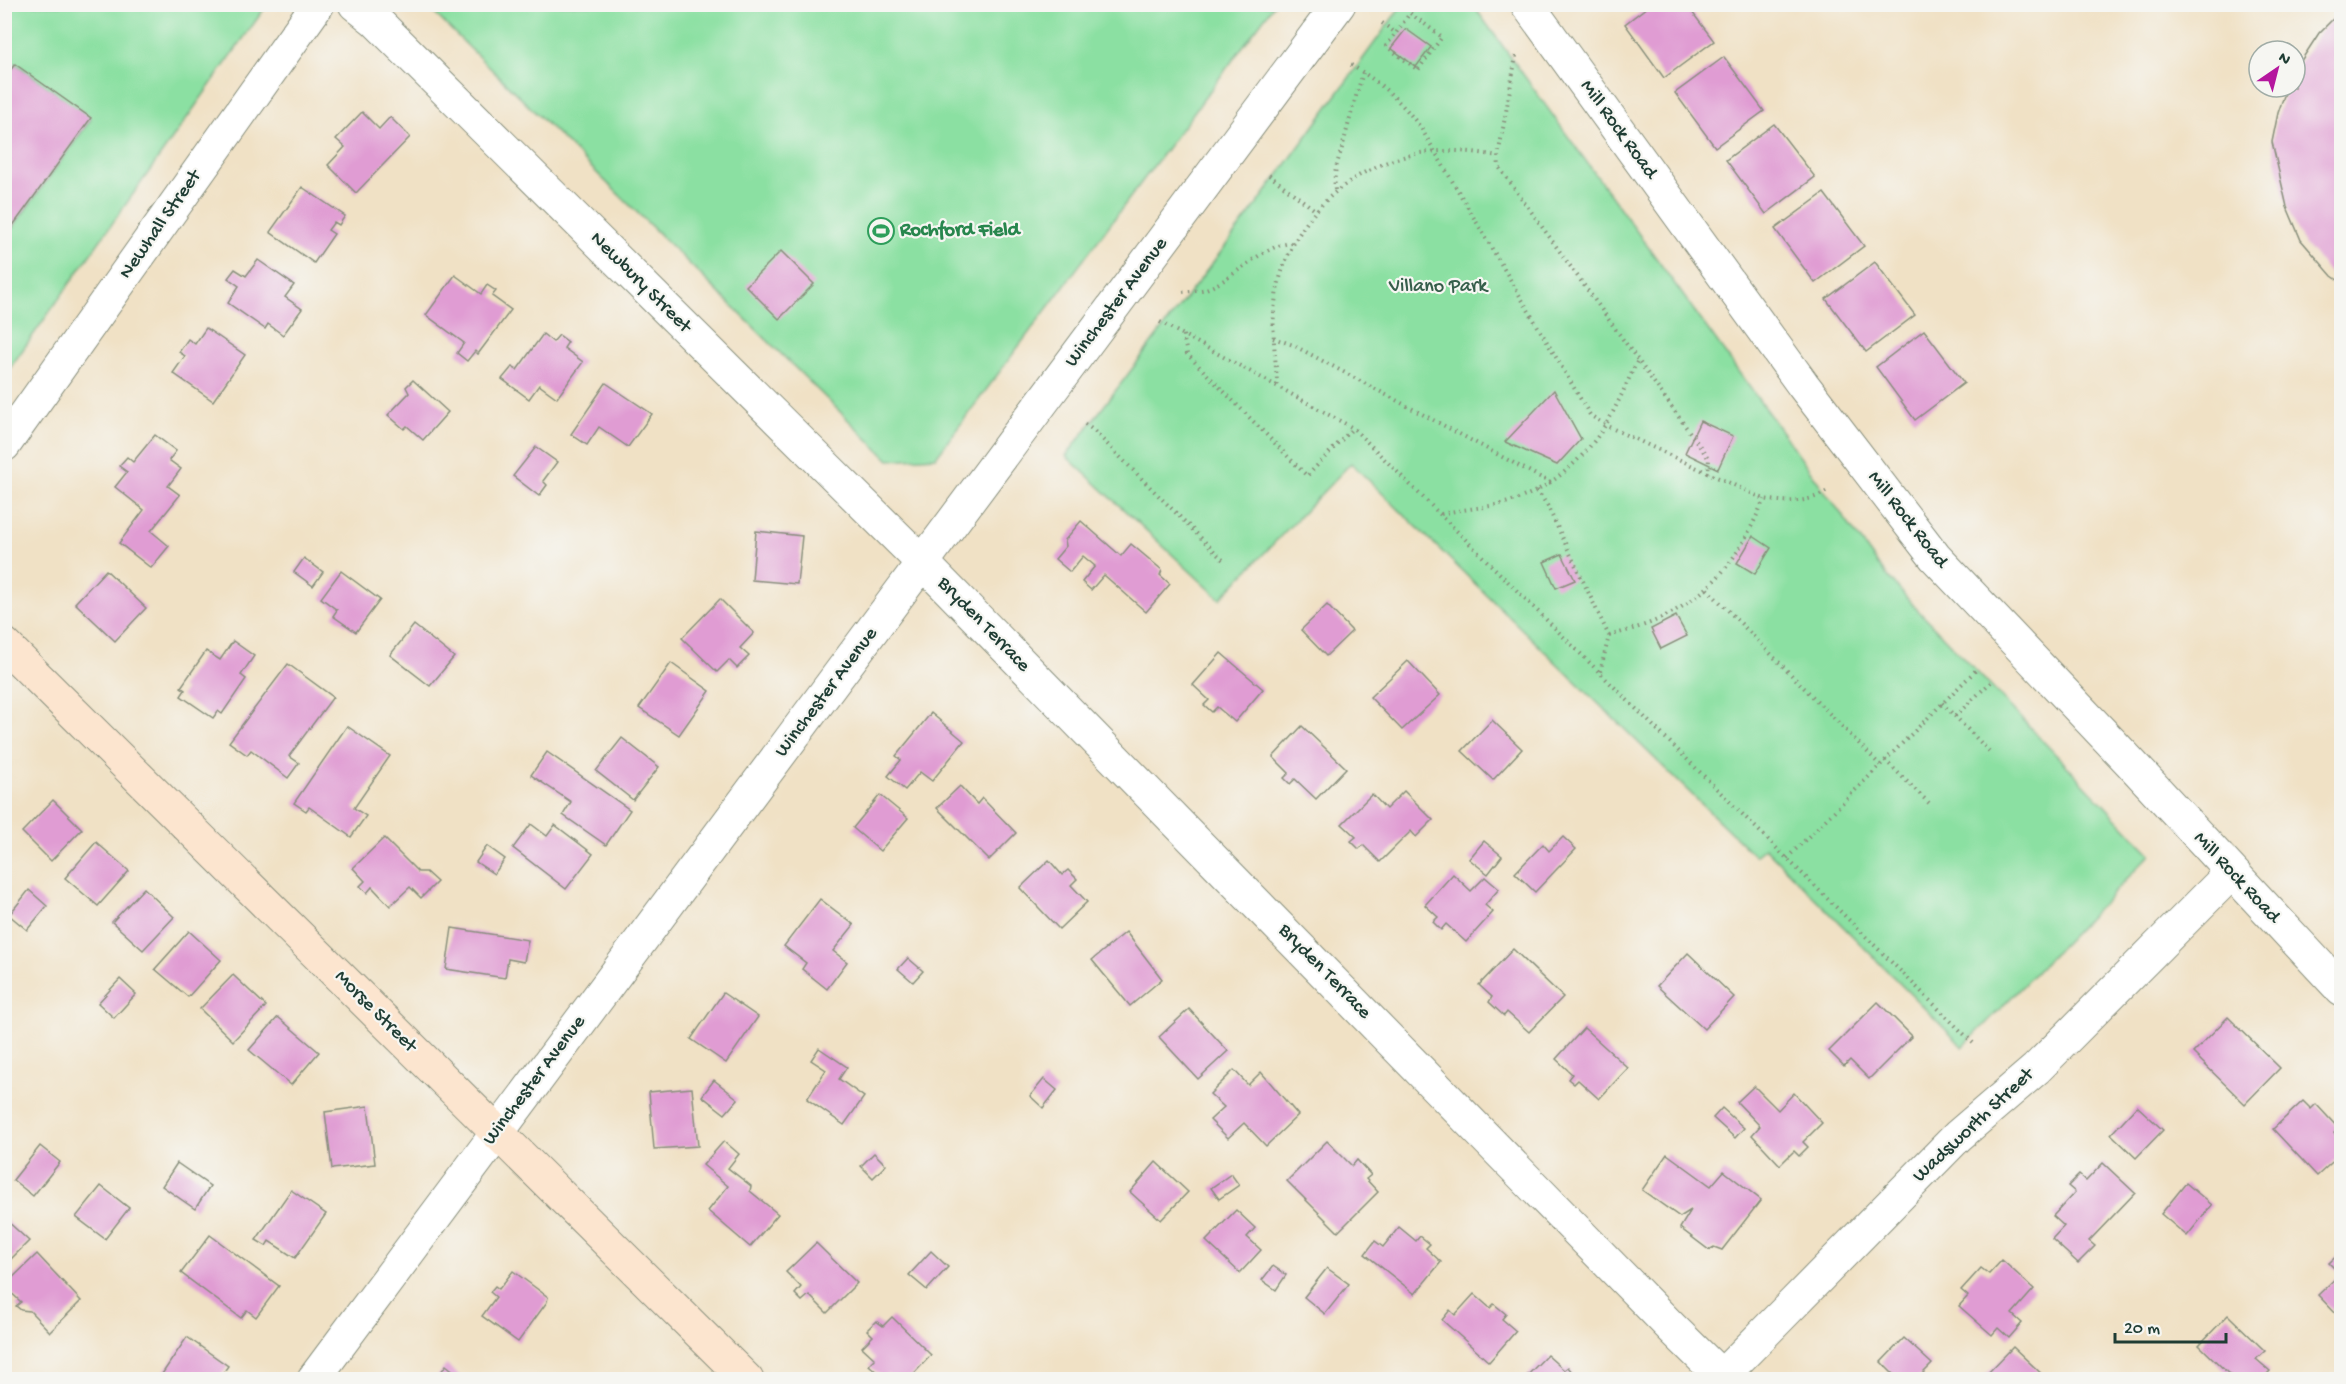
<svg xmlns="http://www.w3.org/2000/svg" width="2346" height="1384" font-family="'Gochi Hand',sans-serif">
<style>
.green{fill:#8be0a2;stroke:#558e6b;stroke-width:1.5}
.building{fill:#e09cd3}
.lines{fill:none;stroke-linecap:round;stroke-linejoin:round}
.minor-casing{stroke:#888f7c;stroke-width:35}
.tertiary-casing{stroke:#888f7c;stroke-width:35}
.secondary-casing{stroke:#888f7c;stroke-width:35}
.path{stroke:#888f7c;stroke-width:4;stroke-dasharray:1.5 4.5;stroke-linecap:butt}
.minor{stroke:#fff;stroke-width:33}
.tertiary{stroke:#fff;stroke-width:33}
.secondary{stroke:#fce5cf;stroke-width:33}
.labels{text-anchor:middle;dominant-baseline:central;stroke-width:4.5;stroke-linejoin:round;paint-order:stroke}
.street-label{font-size:20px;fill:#1f3d34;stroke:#f6f6f2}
.leisure-label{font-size:20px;font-weight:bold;fill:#27864d;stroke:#f6f6f2;text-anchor:start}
.park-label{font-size:20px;fill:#355e4a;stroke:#f6f6f2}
</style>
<rect width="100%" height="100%" fill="#f6f6f2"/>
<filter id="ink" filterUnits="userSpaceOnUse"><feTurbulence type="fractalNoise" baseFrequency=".0167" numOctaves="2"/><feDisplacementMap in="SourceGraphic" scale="12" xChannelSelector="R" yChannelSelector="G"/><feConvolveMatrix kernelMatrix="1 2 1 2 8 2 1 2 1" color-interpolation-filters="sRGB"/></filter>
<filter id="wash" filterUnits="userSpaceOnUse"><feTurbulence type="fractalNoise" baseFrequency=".008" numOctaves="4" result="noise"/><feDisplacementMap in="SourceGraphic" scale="24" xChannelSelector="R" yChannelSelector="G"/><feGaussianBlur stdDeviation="1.35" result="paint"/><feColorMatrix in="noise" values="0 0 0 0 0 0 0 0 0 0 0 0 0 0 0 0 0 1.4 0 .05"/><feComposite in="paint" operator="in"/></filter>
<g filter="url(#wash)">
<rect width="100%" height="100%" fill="#f0e1c5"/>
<g class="green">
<path d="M5,5H267L5,375V238L91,119L16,64L5,79Z"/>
<path d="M426,5H1274L936,457L889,460Z"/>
<path d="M1402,5H1473L1879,566L1912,604L2151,854L1963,1047L1765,848L1755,856L1351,463L1220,599L1066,456L1258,203Z"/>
</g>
<g id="blocks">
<g class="building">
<path d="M1651,4H1686L1714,41L1664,78L1625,24Z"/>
<path d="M2342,10V283L2332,276L2301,240L2287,207L2272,142L2278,113L2287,87H2295V70L2319,33Z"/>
<path d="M1406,29L1431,47L1416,67L1391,48Z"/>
<path d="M1724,57L1764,111L1715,147L1675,93Z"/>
<path d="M15,64L91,118L4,238V79Z"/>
<path d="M362,112L379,129L390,117L410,137L356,193L328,165L345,147L336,139Z"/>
<path d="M1774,124L1815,177L1766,214L1726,160Z"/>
<path d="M302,187L345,216L339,225L334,222L328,230L334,234L314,263L270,232Z"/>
<path d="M1824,193L1864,246L1815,283L1775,229Z"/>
<path d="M781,251L814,284L779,319L746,286Z"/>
<path d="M258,260L294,285L285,297L302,309L283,335L268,324L265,329L228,303L239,286L228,278L235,269L246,276Z"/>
<path d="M1875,262L1915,315L1866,352L1826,299Z"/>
<path d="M455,275L481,294L487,285L496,291L492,296L511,310L478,354L475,351L467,361L457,353L464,343L426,315Z"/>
<path d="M206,328L245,355L213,401L173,373L185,356L179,352L188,339L195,344Z"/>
<path d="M1924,330L1964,383L1915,420L1876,367Z"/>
<path d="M543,334L553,342L559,335L568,342L564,348L583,362L557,398L539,385L529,399L502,379L512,367L517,370Z"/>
<path d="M413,380L448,412L423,440L407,426L404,429L388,415L409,393L406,387Z"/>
<path d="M606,383L652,414L628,447L599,427L587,445L571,434Z"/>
<path d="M1554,390L1581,439L1557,465L1505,442Z"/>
<path d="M1700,421L1733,436L1718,469L1685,453Z"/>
<path d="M155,435L176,451L169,460L181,469L168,486L180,495L151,531L169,546L151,568L119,543L144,510L115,487L127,472L119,466L127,457L133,462Z"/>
<path d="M536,447L557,462L543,481L547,485L539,496L513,476Z"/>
<path d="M1081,521L1121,556L1131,544L1162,570L1160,575L1170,584L1146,612L1104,575L1091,590L1082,582L1095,566L1083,556L1070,572L1055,559L1066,546L1065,540Z"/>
<path d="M756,531L802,536L797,584L752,580Z"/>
<path d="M1753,536L1771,548L1755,574L1737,563Z"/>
<path d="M1562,554L1575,580L1556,588L1544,562Z"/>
<path d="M304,558L323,572L313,586L294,572Z"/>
<path d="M106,570L146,608L115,641L75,603Z"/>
<path d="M341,571L380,600L356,632L333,616L337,610L321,598Z"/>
<path d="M720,599L754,633L740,648L749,656L737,668L729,660L717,672L682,638Z"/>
<path d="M1327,605L1352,631L1326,656L1301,630Z"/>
<path d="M1676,616L1687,636L1661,649L1651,629Z"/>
<path d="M414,625L454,657L430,686L390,655Z"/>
<path d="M233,641L254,656L241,675L246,679L222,714L218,711L213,718L181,696L185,690L181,687L206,651L220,660Z"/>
<path d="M1221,653L1263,689L1235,722L1217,707L1212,712L1204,705L1209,700L1193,685Z"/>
<path d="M1408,661L1440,695L1402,730L1370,697Z"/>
<path d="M671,663L710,691L679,735L639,708Z"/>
<path d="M288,664L333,697L289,756L299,763L288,778L251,750L247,755L229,742Z"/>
<path d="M931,713L964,741L932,781L920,772L905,790L888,776L901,760L896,756Z"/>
<path d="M1492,720L1522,749L1493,780L1462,751Z"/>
<path d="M347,726L390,756L354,808L366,816L351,837L309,807L306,811L294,803Z"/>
<path d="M1302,726L1346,768L1316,799L1295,779L1290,784L1284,778L1289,773L1273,757Z"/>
<path d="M622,738L659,767L633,800L596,771Z"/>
<path d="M547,752L630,810L606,845L563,815L571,802L531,775Z"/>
<path d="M960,786L977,804L982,798L1016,833L989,860L937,808Z"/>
<path d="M1404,791L1433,820L1416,837L1411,831L1380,862L1363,845L1359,849L1351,841L1356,837L1342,824L1372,794L1386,809Z"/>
<path d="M880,795L908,818L880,851L853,828Z"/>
<path d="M53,800L82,829L51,861L22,832Z"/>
<path d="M531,824L547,836L555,825L593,854L566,889L513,848Z"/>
<path d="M1563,837L1576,849L1535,892L1515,873L1543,844L1549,851Z"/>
<path d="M384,838L418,872H426L437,882L421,898L410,887L390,906L372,887L367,893L360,886L365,881L353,868Z"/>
<path d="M1484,841L1502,856L1488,874L1469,859Z"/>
<path d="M96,842L129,871L98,906L65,878Z"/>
<path d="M487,846L505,859L494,874L476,862Z"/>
<path d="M1049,860L1062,875L1068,870L1077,879L1071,885L1087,902L1059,929L1020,888Z"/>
<path d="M1453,874L1471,891L1485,877L1499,889L1485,905L1493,912L1466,942L1446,924L1441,930L1433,922L1438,917L1425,905Z"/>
<path d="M144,888L174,917L143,950L112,922Z"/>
<path d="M29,890L47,906L27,930L9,915Z"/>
<path d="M820,899L854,925L833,951L847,962L827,989L802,969L806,963L784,946Z"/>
<path d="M452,928L528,940L524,962L508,959L505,978L446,969Z"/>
<path d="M189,931L221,960L188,997L155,969Z"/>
<path d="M1126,932L1162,979L1130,1006L1092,960Z"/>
<path d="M1513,949L1563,997L1529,1032L1507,1012L1504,1016L1489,1002L1492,997L1479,985Z"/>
<path d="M1688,953L1734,997L1704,1029L1657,986Z"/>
<path d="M908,958L923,971L913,982L898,969Z"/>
<path d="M233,975L266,1006L233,1041L200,1009Z"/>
<path d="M120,979L136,994L114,1018L98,1003Z"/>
<path d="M723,993L758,1017L726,1063L691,1039Z"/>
<path d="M1878,1002L1912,1036L1869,1079L1850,1060L1844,1066L1829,1051Z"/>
<path d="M1189,1009L1228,1051L1198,1079L1159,1037Z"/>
<path d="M278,1017L319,1052L291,1085L249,1050Z"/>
<path d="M2228,1017L2280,1068L2245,1104L2193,1053Z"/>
<path d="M1584,1028L1628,1068L1599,1099L1578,1080L1574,1084L1568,1079L1572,1074L1556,1059Z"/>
<path d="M819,1048L847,1067L839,1079L864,1097L844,1125L807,1099L826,1070L811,1060Z"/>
<path d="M1234,1070L1248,1085L1261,1072L1298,1115L1266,1146L1244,1123L1228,1138L1210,1120L1224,1107L1210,1094Z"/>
<path d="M1044,1079L1057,1090L1043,1108L1030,1096Z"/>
<path d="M714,1080L738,1099L725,1114L702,1096Z"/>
<path d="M1754,1086L1778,1110L1794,1093L1822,1123L1803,1142L1808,1147L1799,1156L1794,1151L1780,1165L1752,1135L1760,1126L1737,1102Z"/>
<path d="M692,1088L698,1146L654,1149L649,1092Z"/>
<path d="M2303,1101L2311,1109L2316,1104L2339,1129L2334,1133L2342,1141V1153L2317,1176L2273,1129Z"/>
<path d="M368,1106L375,1164L332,1169L325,1112Z"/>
<path d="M2137,1106L2163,1130L2136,1158L2111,1134Z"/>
<path d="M1722,1108L1744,1128L1735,1138L1713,1118Z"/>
<path d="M724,1141L739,1154L728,1168L751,1186L750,1191L778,1214L750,1247L708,1211L728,1186L703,1165Z"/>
<path d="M1327,1141L1352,1166L1357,1160L1371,1175L1366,1179L1378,1192L1338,1232L1287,1181Z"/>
<path d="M40,1146L60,1162L33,1196L13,1180Z"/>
<path d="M874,1153L886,1165L873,1178L861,1166Z"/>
<path d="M1667,1154L1711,1186L1724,1171L1761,1200L1722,1250L1714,1247L1709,1250L1680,1228L1691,1210L1680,1217L1642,1190Z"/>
<path d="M1156,1162L1188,1192L1161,1220L1130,1192Z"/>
<path d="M177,1163L210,1186L195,1209L162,1186Z"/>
<path d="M2103,1163L2135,1193L2089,1241L2095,1246L2078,1263L2052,1239L2064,1226L2053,1216L2075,1192L2068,1186L2079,1175L2086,1181Z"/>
<path d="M1231,1174L1239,1185L1219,1199L1211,1188Z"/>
<path d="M2186,1183L2212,1205L2187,1236L2161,1214Z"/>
<path d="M101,1186L129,1208L105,1239L76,1217Z"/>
<path d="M291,1190L326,1214L295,1258L269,1241L266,1246L256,1240Z"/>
<path d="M1236,1210L1255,1228L1247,1237L1261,1250L1240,1273L1206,1241Z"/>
<path d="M4,1218L29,1241L4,1266Z"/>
<path d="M1399,1227L1416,1241L1420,1236L1430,1244L1426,1248L1441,1262L1415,1294L1365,1254L1375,1241L1383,1247Z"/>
<path d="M210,1235L279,1286L256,1317L247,1310L241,1318L181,1273Z"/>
<path d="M816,1243L857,1283L827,1313L809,1295L802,1301L795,1294L801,1287L786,1272Z"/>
<path d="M931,1251L948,1267L927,1290L909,1275Z"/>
<path d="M2342,1251V1310L2337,1315L2318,1295L2340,1274L2329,1263Z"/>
<path d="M37,1254L81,1301L50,1332L30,1311L21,1310L16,1306L21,1302L4,1286Z"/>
<path d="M2002,1260L2034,1289L2012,1314L2022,1323L2009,1338L1998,1328L1992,1335L1959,1306L1968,1296L1961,1290L1981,1268L1989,1274Z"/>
<path d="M1273,1266L1286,1275L1276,1290L1262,1280Z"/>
<path d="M1327,1268L1349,1284L1325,1314L1304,1297Z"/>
<path d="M513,1271L548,1297L547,1302L518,1342L482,1316L496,1297L490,1292L495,1286L499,1289Z"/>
<path d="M1474,1294L1490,1308L1494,1304L1506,1314L1502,1319L1516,1331L1489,1362L1442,1320L1450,1310L1455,1315Z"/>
<path d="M2228,1315L2265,1351L2256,1359L2270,1371L2261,1380H2235L2199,1345Z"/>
<path d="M892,1317L931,1355L908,1380H895L888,1373L883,1378L869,1365L875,1359L862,1347L873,1336L867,1330L876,1321L883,1326Z"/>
<path d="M187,1337L228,1366L218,1380H158Z"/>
<path d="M1904,1338L1932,1364L1916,1380H1899L1881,1362Z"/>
<path d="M2013,1347L2048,1380L1983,1378Z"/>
<path d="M1547,1355L1564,1370L1568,1367L1572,1372L1571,1376L1574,1380H1523Z"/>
<path d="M446,1365L465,1380H435Z"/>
</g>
</g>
</g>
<g filter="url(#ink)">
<use href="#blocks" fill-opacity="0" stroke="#888f7c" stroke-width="1.5"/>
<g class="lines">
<defs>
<g id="minor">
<path d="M355,4L375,20L923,563L1671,1327L1725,1380"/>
<path d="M1527,4L1803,385L1935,557L2130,762L2342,990"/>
<path d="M1718,1380L1958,1136L2036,1069L2231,873"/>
</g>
<g id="tertiary">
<path d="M4,445L318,4"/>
<path d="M313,1380L1339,4"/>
</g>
<path id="secondary" d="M4,644L747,1380"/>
</defs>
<use href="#minor" class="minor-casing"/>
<use href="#tertiary" class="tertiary-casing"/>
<use href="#secondary" class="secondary-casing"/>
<g class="path">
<path d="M1382,23L1396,33L1410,13L1442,37L1418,70L1386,46L1396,33"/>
<path d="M1516,56L1498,156L1499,167L1709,459L1708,473"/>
<path d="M1351,65C1380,82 1401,101 1421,128L1590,415L1605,425L1764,499C1788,503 1807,503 1828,491"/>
<path d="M1269,175L1315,210"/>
<path d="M1335,190C1333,169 1339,160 1344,141C1350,118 1356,95 1363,73"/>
<path d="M1183,292C1190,291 1199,291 1206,289C1237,278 1259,246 1292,243"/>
<path d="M1160,322L1353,428L1973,1043"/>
<path d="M1183,335L1187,354L1307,476L1353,428"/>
<path d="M1273,338L1293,345L1551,483"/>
<path d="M1277,385C1276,358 1271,330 1275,303C1284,232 1334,176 1403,157C1433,148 1467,150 1498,156"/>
<path d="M1085,424L1093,430L1225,562"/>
<path d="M1537,490L1547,505L1609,636L1600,672"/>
<path d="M1441,514C1462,509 1484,508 1505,503C1554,490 1594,451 1616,406C1624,391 1630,375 1638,360"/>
<path d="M1707,589L1880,765"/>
<path d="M1609,636C1625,631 1642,627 1657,620C1715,593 1740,556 1764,499"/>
<path d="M1942,703L1989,751"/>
<path d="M1955,716L1991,682"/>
<path d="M1885,760L1932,806"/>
<path d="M1787,858L1978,668"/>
</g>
<use href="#minor" class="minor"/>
<use href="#tertiary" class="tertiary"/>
<use href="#secondary" class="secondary"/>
</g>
</g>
<defs>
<symbol id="stadium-ring" viewBox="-11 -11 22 22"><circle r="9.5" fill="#f6f6f2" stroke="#2e9e5b" stroke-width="1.5"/><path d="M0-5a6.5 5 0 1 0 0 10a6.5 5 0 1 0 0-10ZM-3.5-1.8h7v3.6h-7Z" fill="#2e9e5b"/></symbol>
</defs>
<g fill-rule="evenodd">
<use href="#stadium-ring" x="866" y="216" width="30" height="30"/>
</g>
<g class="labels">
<g class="street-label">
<text transform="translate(1618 130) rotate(54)">Mill Rock Road</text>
<text transform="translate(161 225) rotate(-55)">Newhall Street</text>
<text transform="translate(640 283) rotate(45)">Newbury Street</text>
<text transform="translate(1117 303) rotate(-53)">Winchester Avenue</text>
<text transform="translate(1907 520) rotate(52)">Mill Rock Road</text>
<text transform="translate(983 625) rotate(46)">Bryden Terrace</text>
<text transform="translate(827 693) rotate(-53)">Winchester Avenue</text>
<text transform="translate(2236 878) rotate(47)">Mill Rock Road</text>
<text transform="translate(1324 972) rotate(46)">Bryden Terrace</text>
<text transform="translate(375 1012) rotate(45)">Morse Street</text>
<text transform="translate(535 1081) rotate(-53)">Winchester Avenue</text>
<text transform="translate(1974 1126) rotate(-43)">Wadsworth Street</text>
</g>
<g class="leisure-label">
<text x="900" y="231">Rochford Field</text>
</g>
<g class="park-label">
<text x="1438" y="287">Villano Park</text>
</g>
</g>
<rect width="2346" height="1384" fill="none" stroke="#f6f6f2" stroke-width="24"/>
<g transform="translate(2277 69) rotate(35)"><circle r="28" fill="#f6f6f2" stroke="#a0aca6" stroke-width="1.5"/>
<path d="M0-4.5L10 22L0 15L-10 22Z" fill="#b5179e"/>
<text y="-9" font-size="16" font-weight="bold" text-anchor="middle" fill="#1f3d34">N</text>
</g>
<path d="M2115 1333v9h111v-9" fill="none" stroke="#1f3d34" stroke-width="3"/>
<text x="2124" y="1333" font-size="18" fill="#1f3d34" stroke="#f6f6f2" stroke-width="4.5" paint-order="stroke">20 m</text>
</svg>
